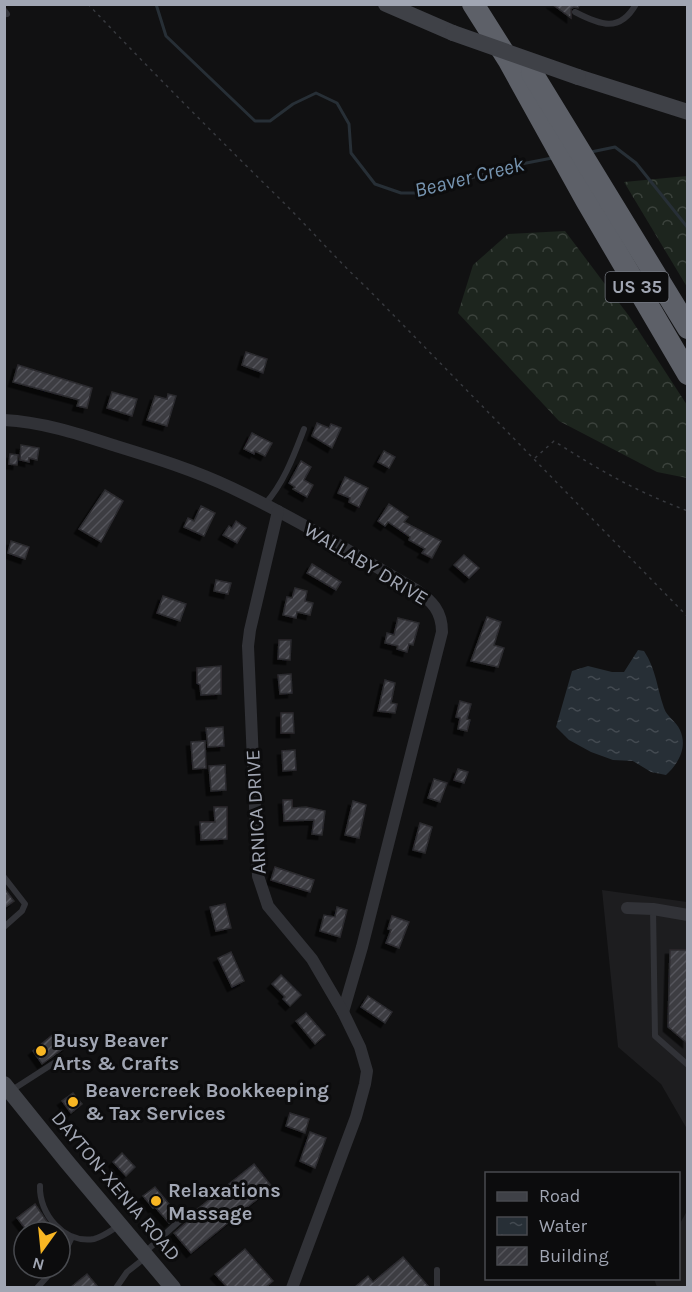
<svg xmlns="http://www.w3.org/2000/svg" width="692" height="1292" font-family="Karla,sans-serif">
<style>
.built{fill:#1d1d1f}
.forest{fill:url(#forest-crowns)}
.water{fill:url(#water-ripples)}
.lines{fill:none;stroke-linecap:round;stroke-linejoin:round}
.stream{stroke:#272f36;stroke-width:3}
.building{fill:url(#building-hatch);stroke:#2b2a2e;stroke-width:1.5;filter:url(#shadow)}
.path{stroke:#37393e;stroke-width:1.5;stroke-dasharray:3 4.5;stroke-linecap:butt}
.lane{stroke:#313237;stroke-width:6}
.street{stroke:#313237;stroke-width:12}
.secondary{stroke:#3f4147;stroke-width:16}
.highway{stroke:#5d6068;stroke-width:22}
.secondary-bridge{stroke:#3f4147;stroke-width:16}
.poi-dot{fill:#f8b623;stroke:#0c0c0d;stroke-width:2}
.labels{text-anchor:middle;dominant-baseline:central;stroke-width:6;stroke-linejoin:round;paint-order:stroke}
.shield{fill:#0c0c0d;stroke:#747881;stroke-width:1.5}
.shield-label{font-size:18px;font-weight:bold;fill:#a1a6b3}
.street-label{font-size:20px;fill:#a1a6b3;stroke:#0c0c0d}
.poi-label{font-size:20px;font-weight:bold;fill:#a1a6b3;stroke:#0c0c0d;text-anchor:start}
.water-label{font-size:21px;font-style:italic;fill:#7694b0;stroke:#0c0c0d}
</style>
<defs>
<pattern id="forest-crowns" width="20" height="18" patternUnits="userSpaceOnUse" patternTransform="scale(1.5)"><rect width="20" height="18" fill="#1d251e"/><path d="M2 6a3 3 0 1 1 6 0M12 15a3 3 0 1 1 6 0" fill="none" stroke="#3b423c"/></pattern>
<pattern id="water-ripples" width="26" height="14" patternUnits="userSpaceOnUse" patternTransform="scale(1.5)"><rect width="26" height="14" fill="#272f36"/><path d="M2 4q2-2 4 0t4 0M15 11q2-2 4 0t4 0" fill="none" stroke="#434a51"/></pattern>
<pattern id="building-hatch" width="6" height="6" patternUnits="userSpaceOnUse" patternTransform="scale(1.5)"><rect width="6" height="6" fill="#3c3c42"/><path d="M-1 1l2-2M0 6l6-6M5 7l2-2" fill="none" stroke="#55555b"/></pattern>
<filter id="shadow"><feDropShadow dx="-4.5" dy="4.5" stdDeviation="0" flood-color="#0009"/></filter>
</defs>
<rect width="100%" height="100%" fill="#111112"/>
<g class="built">
<path d="M602,890L687,902V1129L661,1084L618,1047Z"/>
<path d="M687,1211V1287H657L654,1279L678,1278L679,1225Z"/>
</g>
<g class="forest">
<path d="M687,176H688L687,287L624,182Z"/>
<path d="M565,231L629,316L687,405V478L657,472L559,421L458,313L473,265L508,234Z"/>
</g>
<path class="water" d="M638,650L644,651C656,669 657,688 664,708C667,717 676,721 680,730C688,748 678,764 666,775L651,772L633,761L613,760L591,752L569,740L556,727L572,671L588,666L612,672H624Z"/>
<g class="lines">
<g class="stream">
<path d="M156,4L166,36L255,121H270L293,104L316,93L337,103L349,124L351,153L375,184L401,193H422L511,166L552,158"/>
<path d="M591,152L615,147L636,163L688,228"/>
</g>
</g>
<g class="building">
<path d="M552,4H580L578,8L574,7L571,9V18Z"/>
<path d="M246,352L267,359L263,373L242,365Z"/>
<path d="M18,365L92,388L87,408L77,406L79,400L13,382Z"/>
<path d="M112,392L137,399L132,416L107,408Z"/>
<path d="M168,394L176,396L167,426L147,420L155,396L167,399Z"/>
<path d="M317,423L329,428L331,424L341,428L332,448L312,436Z"/>
<path d="M252,433L272,443L265,456L255,451L254,454L244,449Z"/>
<path d="M21,445L39,448L37,460L29,458V462L20,460Z"/>
<path d="M384,451L395,457L389,468L378,462Z"/>
<path d="M10,454L18,455L17,465L9,464Z"/>
<path d="M301,461L311,467L304,480L313,485L307,497L293,489L295,487L289,483Z"/>
<path d="M345,477L368,488L359,507L349,502L350,498L338,493Z"/>
<path d="M105,490L123,501L101,542L79,529Z"/>
<path d="M389,504L408,517L404,522L441,541L432,558L422,553L425,549L409,540L410,537L388,522L385,526L378,521Z"/>
<path d="M201,506L215,513L204,536L184,527L188,518L194,521Z"/>
<path d="M236,521L246,528L237,543L223,535L229,526L232,528Z"/>
<path d="M11,541L29,547L25,559L8,553Z"/>
<path d="M464,555L479,568L469,578L454,565Z"/>
<path d="M312,564L341,582L336,590L307,573Z"/>
<path d="M216,580L231,583L228,594L214,591Z"/>
<path d="M295,588L307,591L305,601L313,603L310,615L297,612L296,618L283,615L287,597L292,598Z"/>
<path d="M163,596L186,604L180,621L157,613Z"/>
<path d="M487,617L501,622L494,645L504,648L498,667L471,661Z"/>
<path d="M398,618L419,623L413,645L409,644L407,652L397,649L398,646L385,643L387,633L394,635Z"/>
<path d="M279,640H291L290,660L278,659Z"/>
<path d="M221,666V694L201,695L200,685L197,683V668Z"/>
<path d="M291,674L292,693L280,694L278,675Z"/>
<path d="M385,680L395,683L391,703L397,704L395,713L378,711Z"/>
<path d="M460,701L471,704L467,719L470,720L467,731L458,729L460,718L456,717Z"/>
<path d="M281,713H293L294,733H281Z"/>
<path d="M223,727L224,746L208,747L206,728Z"/>
<path d="M205,741L206,768L193,769L191,742Z"/>
<path d="M295,750L296,770L283,771L282,751Z"/>
<path d="M225,765L226,790L211,791L209,766Z"/>
<path d="M458,769L468,772L464,783L454,780Z"/>
<path d="M434,779L447,783L440,802L428,798Z"/>
<path d="M283,800H292V808L306,807L325,811L322,835L312,834L314,820L284,821Z"/>
<path d="M353,801L366,805L359,838L345,835Z"/>
<path d="M214,807H227V839L201,840L200,822H215Z"/>
<path d="M420,823L432,827L425,853L413,850Z"/>
<path d="M275,867L314,880L310,892L271,880Z"/>
<path d="M4,888L14,901L4,908Z"/>
<path d="M225,904L231,928L216,931L210,907Z"/>
<path d="M337,907L347,910L340,937L320,931L324,915L335,917Z"/>
<path d="M392,916L409,922L399,948L386,943L391,930L388,929Z"/>
<path d="M670,950H687V1043L668,1027Z"/>
<path d="M231,952L244,981L232,987L218,958Z"/>
<path d="M281,975L301,995L290,1006L283,999L285,997L272,984Z"/>
<path d="M368,996L392,1012L385,1023L361,1007Z"/>
<path d="M306,1013L325,1035L315,1044L296,1021Z"/>
<path d="M56,1032L67,1046L42,1064L33,1051Z"/>
<path d="M73,1093L82,1104L71,1113L62,1101Z"/>
<path d="M290,1113L309,1119L305,1133L286,1126Z"/>
<path d="M310,1132L326,1138L315,1168L300,1161Z"/>
<path d="M122,1153L135,1167L126,1176L113,1162Z"/>
<path d="M254,1164L272,1187L191,1253L174,1233L189,1220L190,1215Z"/>
<path d="M155,1187L178,1215L169,1223L155,1207L153,1208L143,1196Z"/>
<path d="M35,1204L52,1229L48,1232H28L17,1218Z"/>
<path d="M245,1249L273,1281L266,1287H227L215,1274Z"/>
<path d="M403,1257L429,1287H355L368,1276L373,1282Z"/>
<path d="M87,1274L98,1287H71Z"/>
</g>
<g class="lines">
<g class="path">
<path d="M88,4C152,72 218,138 284,203C312,231 338,261 367,288L688,617"/>
<path d="M535,458L554,441C599,470 637,492 688,511"/>
</g>
<g class="lane">
<path d="M4,10L7,14"/>
<path d="M575,12C600,25 620,33 636,4"/>
<path d="M265,504C284,483 294,455 304,429"/>
<path d="M4,877L25,904L22,911L4,927"/>
<path d="M653,909L655,1036L688,1065"/>
<path d="M12,1090L54,1063"/>
<path d="M40,1186C39,1214 64,1244 94,1239C103,1237 112,1230 120,1225"/>
<path d="M144,1253L185,1216"/>
<path d="M60,1262L72,1237"/>
<path d="M437,1270V1288"/>
<path d="M37,1288L55,1268"/>
<path d="M116,1288L127,1272L146,1257"/>
</g>
<g class="street">
<path d="M4,420C43,422 79,434 116,446C155,458 194,470 232,488C295,518 356,555 416,590C432,601 442,611 442,632L362,947L343,1012"/>
<path d="M278,511L250,630L248,646L258,876L268,906L312,959L343,1012L360,1047L367,1071L365,1084L356,1117L292,1288"/>
<path d="M627,908L653,909L688,915"/>
</g>
<g class="secondary">
<path d="M386,4L453,33"/>
<path d="M578,77L688,112"/>
<path d="M4,1084L67,1162L173,1288"/>
</g>
<g class="highway">
<path d="M473,4L509,61L586,200L688,374"/>
<path d="M532,73L688,328"/>
</g>
<path class="secondary-bridge" d="M453,33L578,77"/>
</g>
<g class="poi-dot">
<circle cx="41" cy="1051" r="6"/>
<circle cx="73" cy="1102" r="6"/>
<circle cx="156" cy="1201" r="6"/>
</g>
<g class="labels">
<rect class="shield" x="605.5" y="272" width="63" height="30" rx="4.5"/>
<g class="shield-label">
<text x="637" y="287">US 35</text>
</g>
<g class="street-label">
<text transform="translate(366 564) rotate(31)">WALLABY DRIVE</text>
<text transform="translate(256 812) rotate(-93)">ARNICA DRIVE</text>
<text transform="translate(116 1186) rotate(50)">DAYTON-XENIA ROAD</text>
</g>
<g class="poi-label">
<text x="53" y="1040">Busy Beaver<tspan x="53" dy="23">Arts &amp; Crafts</tspan></text>
<text x="85" y="1090">Beavercreek Bookkeeping<tspan x="85" dy="23">&amp; Tax Services</tspan></text>
<text x="168" y="1190">Relaxations<tspan x="168" dy="23">Massage</tspan></text>
</g>
<g class="water-label">
<text transform="translate(469 177) rotate(-14)">Beaver Creek</text>
</g>
</g>
<rect width="692" height="1292" fill="none" stroke="#a1a6b3" stroke-width="12"/>
<rect x="485" y="1172" width="195" height="108" fill="#0c0c0d" stroke="#484a4f" stroke-width="1.5"/>
<rect x="497" y="1192" width="30" height="9" fill="#3f4147" stroke="#484a4f" stroke-width="1.5"/>
<text x="539" y="1202" font-size="18" fill="#a1a6b3">Road</text>
<rect x="497" y="1217" width="30" height="18" fill="url(#water-ripples)" stroke="#484a4f" stroke-width="1.5"/>
<text x="539" y="1232" font-size="18" fill="#a1a6b3">Water</text>
<rect x="497" y="1247" width="30" height="18" fill="url(#building-hatch)" stroke="#484a4f" stroke-width="1.5"/>
<text x="539" y="1262" font-size="18" fill="#a1a6b3">Building</text>
<g transform="translate(42 1250) rotate(195)"><circle r="28" fill="#0c0c0d" stroke="#484a4f" stroke-width="1.5"/>
<path d="M0-4.5L10 22L0 15L-10 22Z" fill="#f8b623"/>
<text y="-9" font-size="16" font-weight="bold" text-anchor="middle" fill="#a1a6b3">N</text>
</g>
</svg>
